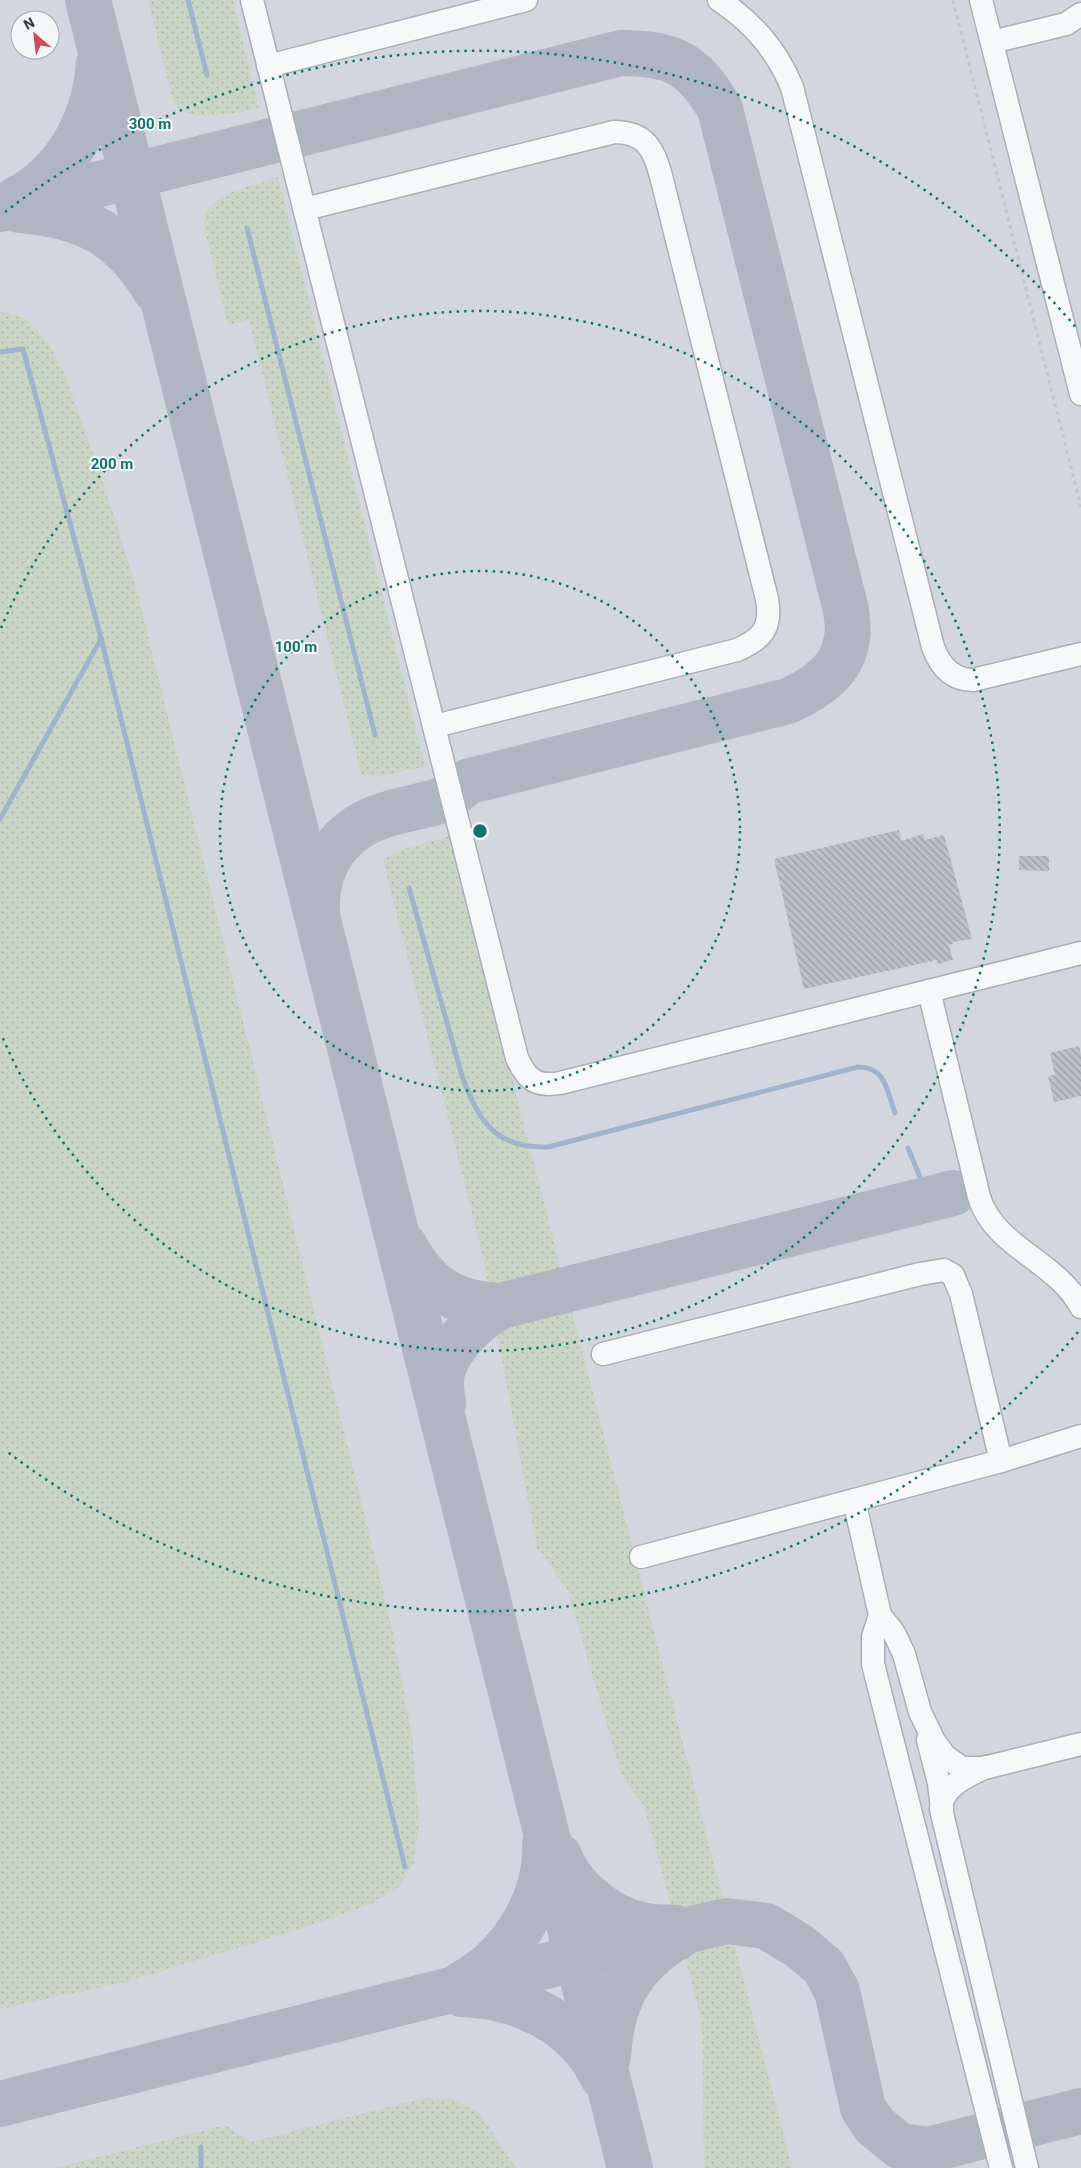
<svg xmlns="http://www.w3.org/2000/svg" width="1081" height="2168" font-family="Roboto,sans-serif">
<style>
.built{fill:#d2d6de;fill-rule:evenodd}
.grass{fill:url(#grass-dots)}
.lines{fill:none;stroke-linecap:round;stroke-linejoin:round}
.stream{stroke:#9fb4cc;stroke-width:5}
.taxiway{stroke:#b0b6c1;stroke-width:46}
.building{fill:url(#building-back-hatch)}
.minor-casing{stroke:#a9aeb7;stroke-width:25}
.path{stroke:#c2c5cb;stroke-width:3;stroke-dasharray:4 4;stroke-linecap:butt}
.minor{stroke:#f7f8fa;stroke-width:22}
.ring{fill:none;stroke:#0f766e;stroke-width:2.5;stroke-dasharray:2.5 5}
.centre{fill:#0f766e;stroke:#f4f6f9;stroke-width:2.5}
.ring-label{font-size:15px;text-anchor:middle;font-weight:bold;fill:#0f766e;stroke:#f4f6f9;stroke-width:4;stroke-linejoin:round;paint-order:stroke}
</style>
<defs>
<pattern id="grass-dots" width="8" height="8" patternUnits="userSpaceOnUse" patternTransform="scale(1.25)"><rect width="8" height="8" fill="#c9d6c5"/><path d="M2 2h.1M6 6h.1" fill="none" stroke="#adb8ab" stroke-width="1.8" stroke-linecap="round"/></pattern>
<pattern id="building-back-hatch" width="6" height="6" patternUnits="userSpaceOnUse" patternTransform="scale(1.25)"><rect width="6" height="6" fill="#bbc0ca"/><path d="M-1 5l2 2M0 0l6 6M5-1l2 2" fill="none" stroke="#989da6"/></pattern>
</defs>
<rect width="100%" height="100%" fill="#e4e7ec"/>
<path class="built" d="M0,0H1081V2168H0ZM20,20H50V50H20Z"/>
<g class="grass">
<path d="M148,0H233L259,108C239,112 200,122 181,110C178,108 176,104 173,101Z"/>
<path d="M278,177L425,767L379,776L361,774L249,320L228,325L205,231C205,227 204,219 205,215C212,193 258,184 278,177Z"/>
<path d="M0,312L24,317L47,341L65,375L101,476L135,583L391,1623L412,1736L419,1825L414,1862L400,1886L371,1904L304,1928L125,1982L0,2009Z"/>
<path d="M452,835L511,1074L792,2168H704L702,2022L644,1806L621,1774L568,1591L537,1548L482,1253L383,860L395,852Z"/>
<path d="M423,2098L453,2099L480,2114L516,2168H55L225,2125L251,2142Z"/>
</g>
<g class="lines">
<g class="stream">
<path d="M188,0L207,75"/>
<path d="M247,228L375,735"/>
<path d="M0,352L23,349L101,638L405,1867"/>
<path d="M0,819L101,639"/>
<path d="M409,888L462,1076C479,1121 495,1149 548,1147L858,1067C886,1067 887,1091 895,1113"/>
<path d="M908,1148L920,1177"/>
<path d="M201,2147V2168"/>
</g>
<g class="taxiway">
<path d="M88,0L630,2168"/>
<path d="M17,199C68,172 95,119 99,63"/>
<path d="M0,209L621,53C673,53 694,64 720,109L846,610C847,619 849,629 847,638C843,671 816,688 788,701L470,781C460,786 452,797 442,800C422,807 401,809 382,816C340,830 315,865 317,910"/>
<path d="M20,210C84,215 123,235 156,291"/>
<path d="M404,1245C427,1287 452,1304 501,1306"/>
<path d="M443,1403C441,1392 440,1378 443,1368C453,1342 477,1319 501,1306L953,1193"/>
<path d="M559,1856C569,1884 599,1910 627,1921C642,1927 660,1928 676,1928"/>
<path d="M462,1984C511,1957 547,1901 545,1845"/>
<path d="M462,1994C520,1996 576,2022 603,2077"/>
<path d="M608,2056C611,2000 631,1964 679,1936"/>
<path d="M0,2104L692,1929L727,1921L766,1926L799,1946L824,1967L837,1991L863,2108L875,2126L900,2146L928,2150L1081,2111"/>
</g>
</g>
<g class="building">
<path d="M899,830L901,841L923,834L925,840L944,835L972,939L952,942L953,944L949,945L953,960L938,964L937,960L804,989L774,859Z"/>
<path d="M1019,856H1049V871L1019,870Z"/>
<path d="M1079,1046L1081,1055V1096L1054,1102L1048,1076L1055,1075L1050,1053Z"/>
</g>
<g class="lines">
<defs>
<g id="minor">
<path d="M252,0L517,1058C527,1080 536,1087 560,1083L1081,953"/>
<path d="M719,0C753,23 776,49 792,87L933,647C940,666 952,680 973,680L1081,654"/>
<path d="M981,0L1081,394"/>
<path d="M992,42L1066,24L1081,14"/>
<path d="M268,66L526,0"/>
<path d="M305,209L614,132C645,132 654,149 661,176L767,599C772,627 763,639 737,650L435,726"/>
<path d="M929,991L979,1197C994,1247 1058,1262 1081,1307"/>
<path d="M603,1354L920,1274L944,1270L953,1275L961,1294L1001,1461L1081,1436"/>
<path d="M854,1500L880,1615L894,1633L904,1654L920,1712L934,1741L945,1756L962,1768H984L1081,1744"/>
<path d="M641,1557L1001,1461"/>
<path d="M880,1615L873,1637V1664L1001,2168"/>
<path d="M928,1740L939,1783L942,1809"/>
<path d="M986,1767C968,1776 942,1786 941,1809L1027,2168"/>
</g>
</defs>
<use href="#minor" class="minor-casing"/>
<path class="path" d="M953,0L1081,507"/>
<use href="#minor" class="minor"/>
</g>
<g class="ring">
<circle cx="480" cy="831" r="260"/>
<path d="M1 628A520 520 0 1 1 1 1034"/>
<path d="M1078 1332A780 780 0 0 1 5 1450M5 212A780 780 0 0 1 1078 330"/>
</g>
<circle cx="480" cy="831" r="8" class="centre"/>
<g class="ring-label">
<text x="150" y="129">300 m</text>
<text x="112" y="469">200 m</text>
<text x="296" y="652">100 m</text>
</g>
<g transform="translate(35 35) rotate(332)"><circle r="24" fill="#f4f6f9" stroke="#a4a8b1"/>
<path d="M0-4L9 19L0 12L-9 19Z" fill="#d1495b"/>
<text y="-8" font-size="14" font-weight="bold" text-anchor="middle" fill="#2b3445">N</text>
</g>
</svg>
